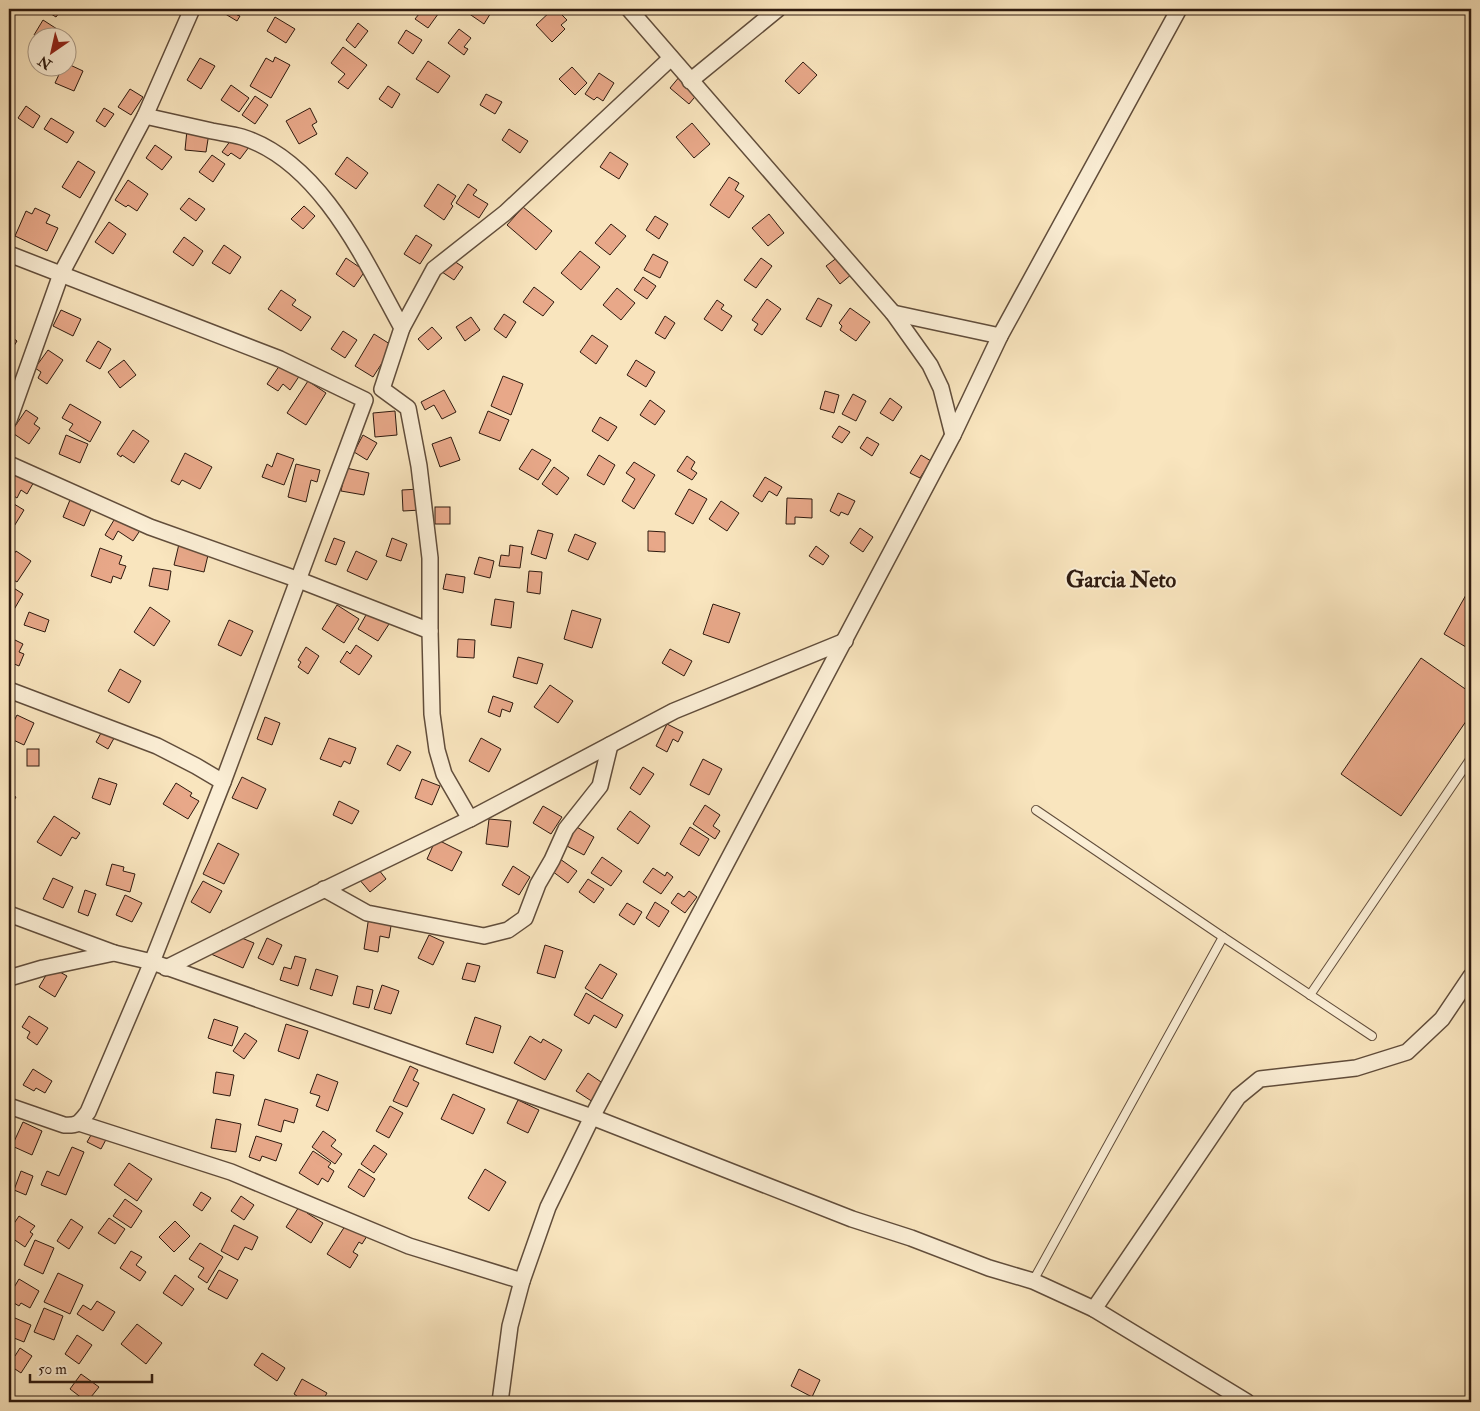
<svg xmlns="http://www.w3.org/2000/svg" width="1480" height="1411" font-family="'IM FELL Double Pica',serif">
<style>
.building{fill:#e8a889;stroke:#2e1a0f}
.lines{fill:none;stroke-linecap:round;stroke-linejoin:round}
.lane-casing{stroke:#614d3b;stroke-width:10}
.street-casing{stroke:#614d3b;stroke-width:18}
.lane{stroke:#fbeed5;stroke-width:8}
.street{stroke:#fbeed5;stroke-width:15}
.labels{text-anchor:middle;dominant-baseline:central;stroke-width:4;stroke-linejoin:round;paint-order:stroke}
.district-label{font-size:22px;font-weight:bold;fill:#2e1a0f;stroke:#fbeed5}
</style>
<rect width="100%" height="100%" fill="#f9e5be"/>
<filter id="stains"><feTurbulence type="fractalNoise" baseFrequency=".004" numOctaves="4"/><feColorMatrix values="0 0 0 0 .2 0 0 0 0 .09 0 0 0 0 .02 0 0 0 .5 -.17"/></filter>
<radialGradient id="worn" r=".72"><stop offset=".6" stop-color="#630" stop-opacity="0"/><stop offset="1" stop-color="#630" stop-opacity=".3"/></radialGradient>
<g class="building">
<path d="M43,9H62L56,17Z"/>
<path d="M217,9H241L237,15L240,16L237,21Z"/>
<path d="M423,9L441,10L428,28L415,19Z"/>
<path d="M471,9H489L492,11L484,24L468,13Z"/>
<path d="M553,9H556L567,20L561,25L565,29L552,42L536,25Z"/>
<path d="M275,17L295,29L286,43L267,31Z"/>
<path d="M43,20L57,29L54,34L57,36L56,38H38L34,35Z"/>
<path d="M358,23L368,31L355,48L346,40Z"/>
<path d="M459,29L471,38L464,47L468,49L464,55L448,43Z"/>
<path d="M406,30L422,40L413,54L398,43Z"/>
<path d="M343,47L367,65L348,89L338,82L345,74L331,63Z"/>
<path d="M275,57L290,65L271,98L250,86L266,58L273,62Z"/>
<path d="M200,58L215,66L201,89L187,80Z"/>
<path d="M428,61L450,76L438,93L416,79Z"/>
<path d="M803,62L817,75L799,94L785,81Z"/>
<path d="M68,64L83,71L74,91L55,83L62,68H68Z"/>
<path d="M572,67L587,83L575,95L559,79Z"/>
<path d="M599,73L614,83L603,101L597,97L594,100L585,94Z"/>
<path d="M680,76L699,92L689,104L670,88Z"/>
<path d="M231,85L249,98L239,112L221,100Z"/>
<path d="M388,86L400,94L392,108L379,99Z"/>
<path d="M130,89L143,97L131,115L118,107Z"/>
<path d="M486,94L502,102L495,114L480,105Z"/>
<path d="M255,96L268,105L255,124L242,115Z"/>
<path d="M26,106L40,116L33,128L18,118Z"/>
<path d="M104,108L114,114L105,127L96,121Z"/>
<path d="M310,108L317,122L312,125L317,134L299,144L286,121Z"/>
<path d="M51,118L74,132L67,143L44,129Z"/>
<path d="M692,123L710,144L694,158L676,137Z"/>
<path d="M509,129L528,141L520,153L502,140Z"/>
<path d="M187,130L209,133L206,152L185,150Z"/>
<path d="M234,136L249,147L240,159L231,153L228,156L222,152Z"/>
<path d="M155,145L172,157L162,170L146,158Z"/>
<path d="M610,152L628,164L619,179L600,167Z"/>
<path d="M212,155L225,164L213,182L199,172Z"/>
<path d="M347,157L368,173L356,189L335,174Z"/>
<path d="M78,161L95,172L80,198L62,187Z"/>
<path d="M729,177L739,183L735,190L744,196L729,218L710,205Z"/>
<path d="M128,180L148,194L137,211L128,205L126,207L115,200Z"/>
<path d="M438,184L456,196L451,204L453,206L444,220L424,206Z"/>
<path d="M468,184L477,190L473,195L488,204L479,218L456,203Z"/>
<path d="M189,198L205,209L196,221L180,209Z"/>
<path d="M304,206L315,216L303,229L291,219Z"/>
<path d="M523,207L552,231L536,250L507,225Z"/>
<path d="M35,208L50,215L46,223L58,228L47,251L15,236L26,211L32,214Z"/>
<path d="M769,214L784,233L768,246L752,228Z"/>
<path d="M655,216L668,224L659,239L646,230Z"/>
<path d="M109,222L126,234L113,254L95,242Z"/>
<path d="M611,224L626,236L610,255L595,243Z"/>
<path d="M416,235L432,245L420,264L404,254Z"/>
<path d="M184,237L203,251L193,266L173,252Z"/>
<path d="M224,245L241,257L230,274L212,263Z"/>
<path d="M580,251L600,267L581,290L561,273Z"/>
<path d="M653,254L668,262L660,278L644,270Z"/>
<path d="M448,257L463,267L454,280L439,270Z"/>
<path d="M838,257L852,274L840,284L826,266Z"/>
<path d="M346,258L365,271L354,287L336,274Z"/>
<path d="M761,258L772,266L756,288L744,280Z"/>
<path d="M643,277L656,286L647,299L634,290Z"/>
<path d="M534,287L554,302L543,316L523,302Z"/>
<path d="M617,288L635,303L621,320L603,305Z"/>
<path d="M281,290L296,300L292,305L311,317L301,331L268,309Z"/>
<path d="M818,298L832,305L821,327L806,319Z"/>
<path d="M767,299L781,309L762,335L754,330L758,324L752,320Z"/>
<path d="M717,300L724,305L721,309L732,316L722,331L704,319Z"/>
<path d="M850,308L870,322L856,341L840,330L842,326L839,323Z"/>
<path d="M61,310L81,319L73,336L53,326Z"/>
<path d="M504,314L516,322L506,338L494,329Z"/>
<path d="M665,316L675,323L665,339L655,333Z"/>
<path d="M471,317L480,330L465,341L456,327Z"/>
<path d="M432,327L442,338L428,350L418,339Z"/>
<path d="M343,331L357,340L345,358L331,349Z"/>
<path d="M374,334L393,346L373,377L355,366Z"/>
<path d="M9,335L17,341L9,354Z"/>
<path d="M592,335L608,346L596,364L580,352Z"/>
<path d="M98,341L111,349L100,369L86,361Z"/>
<path d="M48,350L63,360L47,384L38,378L41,372L35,368Z"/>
<path d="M124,360L136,375L120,388L108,372Z"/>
<path d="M636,360L655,372L646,387L627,375Z"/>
<path d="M282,362L300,375L290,390L283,384L278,391L267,384Z"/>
<path d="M503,376L523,384L511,415L491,406Z"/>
<path d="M308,381L326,393L306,425L287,413Z"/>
<path d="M444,390L456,412L442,419L434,405L425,410L421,402Z"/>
<path d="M825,391L839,395L834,413L820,409Z"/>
<path d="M853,394L866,401L856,421L842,414Z"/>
<path d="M890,398L902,407L893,421L880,413Z"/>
<path d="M650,400L665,411L655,425L640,415Z"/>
<path d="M70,404L101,422L90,442L69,430L73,424L62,418Z"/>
<path d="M26,410L38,418L34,424L40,428L29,444L11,432Z"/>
<path d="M395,411L397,435L375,437L373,413Z"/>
<path d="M488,411L509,420L500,441L479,433Z"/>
<path d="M600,417L617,427L608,441L592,431Z"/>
<path d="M839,426L850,432L842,443L832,437Z"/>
<path d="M133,430L149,441L134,463L122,455L121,457L117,454Z"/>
<path d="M66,435L88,444L80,463L59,454Z"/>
<path d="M363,435L377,443L367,460L354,452Z"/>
<path d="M451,437L460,460L440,467L432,444Z"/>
<path d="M867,437L879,444L872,456L860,448Z"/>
<path d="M532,449L551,460L538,480L519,469Z"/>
<path d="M185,453L212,467L200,489L182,480L179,485L171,481Z"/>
<path d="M277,453L294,459L284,485L262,477L267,464L272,467Z"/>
<path d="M599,455L615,465L604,485L587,475Z"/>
<path d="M921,455L931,461L920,478L910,473Z"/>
<path d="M687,456L695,462L691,469L697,473L692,480L677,471Z"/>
<path d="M634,462L655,475L634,509L622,501L635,479L626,473Z"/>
<path d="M296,464L320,470L317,482L311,480L306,502L288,497Z"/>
<path d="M554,467L569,478L557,495L542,484Z"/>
<path d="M346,468L369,473L364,495L341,491Z"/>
<path d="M9,472L35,480L27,494L21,490L17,498L9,493Z"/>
<path d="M765,477L782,487L777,496L769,491L762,502L753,496Z"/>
<path d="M420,489L421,510L403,511L402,490Z"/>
<path d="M689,489L707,499L693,524L675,514Z"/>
<path d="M838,493L855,501L848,515L841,512L839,516L830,511Z"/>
<path d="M72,495L93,505L84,526L63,517Z"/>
<path d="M787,498L812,499V518L795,517V524H786Z"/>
<path d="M9,501L24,510L13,528L9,526Z"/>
<path d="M721,501L739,513L727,531L709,519Z"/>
<rect x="435" y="507" width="15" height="17"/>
<path d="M117,515L141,529L133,541L118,531L113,540L105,535Z"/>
<path d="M860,528L873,537L863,552L850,543Z"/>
<path d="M538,530L553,534L546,559L531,554Z"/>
<path d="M648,531L665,532V552L648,551Z"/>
<path d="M575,534L596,543L588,560L568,551Z"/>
<path d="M334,538L345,542L336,565L325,561Z"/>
<path d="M392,538L407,544L401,561L386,556Z"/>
<path d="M179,544L209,551L204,572L174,565Z"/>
<path d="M510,545L523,547L520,568L499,566L501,555L509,556Z"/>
<path d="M816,546L829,556L823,565L809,556Z"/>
<path d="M100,548L122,556L119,564L126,566L121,579L113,576L111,583L91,576Z"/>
<path d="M16,551L31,561L17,582L9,577V562Z"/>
<path d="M356,551L377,561L367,580L347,571Z"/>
<path d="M479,557L494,561L490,578L474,574Z"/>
<path d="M153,568L171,571L168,590L149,586Z"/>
<path d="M529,571L542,572L540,594L527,592Z"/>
<path d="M446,574L465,577L463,593L443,589Z"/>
<path d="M9,585L23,594L12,613L9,611Z"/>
<path d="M1471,586V650L1444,634Z"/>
<path d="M495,599L514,602L511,628L491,625Z"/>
<path d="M713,604L740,613L729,643L703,634Z"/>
<path d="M337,605L359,619L344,643L322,629Z"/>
<path d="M150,607L170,621L154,646L134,632Z"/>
<path d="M370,608L391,621L378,641L358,629Z"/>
<path d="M572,610L601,619L592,648L564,639Z"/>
<path d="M29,612L49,620L45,632L24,625Z"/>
<path d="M229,620L253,631L241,656L218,645Z"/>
<path d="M9,637L23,644L19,652L24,654L19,666L12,663L9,670Z"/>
<path d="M458,639L475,640L474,658L457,657Z"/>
<path d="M356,645L372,656L359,675L340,662L347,651L350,654Z"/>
<path d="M306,647L319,656L308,674L298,667L301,662L298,660Z"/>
<path d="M670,649L692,661L684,676L662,663Z"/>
<path d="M518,657L543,664L537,684L513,677Z"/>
<path d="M1421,658L1471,693V714L1401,816L1341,774Z"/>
<path d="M120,669L141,681L129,703L108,691Z"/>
<path d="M550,685L573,701L558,723L534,707Z"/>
<path d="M493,696L513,703L510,712L502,709L500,717L488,712Z"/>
<path d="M17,715L34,723L24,745L9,738V731Z"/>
<path d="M265,717L280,723L272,745L257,739Z"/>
<path d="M106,724L118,731L108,749L96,742Z"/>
<path d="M667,724L683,732L678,742L673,739L667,752L656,746Z"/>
<path d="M329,738L356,748L350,764L344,761L341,767L320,759Z"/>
<path d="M481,738L501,749L489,772L469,761Z"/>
<path d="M397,745L411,752L400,771L387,764Z"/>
<rect x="27" y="749" width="12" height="17"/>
<path d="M703,759L722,769L709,795L690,785Z"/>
<path d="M643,767L654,774L640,795L630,788Z"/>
<path d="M242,777L266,789L257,809L232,798Z"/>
<path d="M99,778L117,784L110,805L92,798Z"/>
<path d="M422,779L440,786L432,805L415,798Z"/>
<path d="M176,783L192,793L190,796L199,801L188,819L163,804Z"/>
<path d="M9,793L16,797L9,809Z"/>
<path d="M339,801L359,811L352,824L333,815Z"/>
<path d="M705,805L720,815L713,826L720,831L715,839L693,824Z"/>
<path d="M543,806L562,817L551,834L533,823Z"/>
<path d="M630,811L650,826L638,844L617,829Z"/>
<path d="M54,816L80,833L76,839L72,837L61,856L37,842Z"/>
<path d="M489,819L511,821L508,847L486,844Z"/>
<path d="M575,826L594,837L584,855L565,845Z"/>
<path d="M690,827L709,839L699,856L680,844Z"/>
<path d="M436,839L462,852L452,871L427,859Z"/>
<path d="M218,843L239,854L224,884L203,874Z"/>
<path d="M602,857L622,871L611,886L591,873Z"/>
<path d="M560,859L577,871L568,883L552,871Z"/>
<path d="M112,864L124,867L123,871L135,874L130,892L106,885Z"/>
<path d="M375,865L386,879L370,892L358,878Z"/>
<path d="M513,866L530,877L519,895L502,885Z"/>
<path d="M653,868L665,876L667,872L673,877L661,894L643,882Z"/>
<path d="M53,878L73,887L63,908L43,899Z"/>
<path d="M588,879L604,889L594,903L579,892Z"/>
<path d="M203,881L222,891L210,913L191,902Z"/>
<path d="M85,890L96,894L88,916L78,912Z"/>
<path d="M689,891L697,897L685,913L671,903L678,893L684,897Z"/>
<path d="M125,895L142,903L132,922L116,915Z"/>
<path d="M655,902L669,911L659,927L646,918Z"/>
<path d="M627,903L642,912L634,925L619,915Z"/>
<path d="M369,916L392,920L389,938L380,936L378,952L364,949Z"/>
<path d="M222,930L254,943L243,968L211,954Z"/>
<path d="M429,935L444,942L433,965L418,958Z"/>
<path d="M267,938L282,945L273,965L258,958Z"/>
<path d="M545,945L563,951L555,978L537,973Z"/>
<path d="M295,956L306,959L298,986L280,980L284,967L291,969Z"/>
<path d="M467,963L480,966L475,982L462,979Z"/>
<path d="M600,964L617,974L602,999L585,988Z"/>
<path d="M51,967L67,976L55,997L39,987Z"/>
<path d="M316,969L338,976L332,996L310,989Z"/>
<path d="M382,985L399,991L391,1014L374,1009Z"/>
<path d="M357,986L373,990L369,1008L353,1004Z"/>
<path d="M586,993L623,1015L616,1028L594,1015L589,1024L574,1015Z"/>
<path d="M29,1016L48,1028L37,1045L27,1038L30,1032L22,1027Z"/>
<path d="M475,1017L501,1026L493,1053L466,1044Z"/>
<path d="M214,1019L238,1027L232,1046L208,1038Z"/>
<path d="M286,1024L308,1031L299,1059L278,1051Z"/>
<path d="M245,1033L257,1041L244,1059L233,1051Z"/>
<path d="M530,1036L541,1043L543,1039L562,1050L545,1080L514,1063Z"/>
<path d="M410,1066L418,1070L413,1080L419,1083L407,1107L393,1101Z"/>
<path d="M33,1069L52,1081L45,1093L36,1088L34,1091L23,1085Z"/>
<path d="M216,1072L234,1075L230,1096L213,1093Z"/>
<path d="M588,1073L604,1084L593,1102L576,1091Z"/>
<path d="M317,1074L338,1082L328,1111L316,1106L320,1096L310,1093Z"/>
<path d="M453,1094L485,1109L473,1134L441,1119Z"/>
<path d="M265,1099L298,1109L294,1123L284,1120L281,1132L258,1125Z"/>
<path d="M518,1100L539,1110L528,1133L507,1123Z"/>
<path d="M390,1106L403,1113L389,1138L376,1131Z"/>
<path d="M216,1119L241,1124L236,1152L211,1148Z"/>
<path d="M23,1122L42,1131L32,1155L12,1146Z"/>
<path d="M98,1123L111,1130L101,1149L87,1142Z"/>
<path d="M323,1131L336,1140L331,1146L342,1154L335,1164L312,1147Z"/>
<path d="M256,1136L282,1144L276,1161L262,1156L260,1161L249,1157Z"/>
<path d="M374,1145L387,1154L374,1173L361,1164Z"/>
<path d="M72,1147L84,1152L66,1195L41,1185L47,1171L59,1176Z"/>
<path d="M313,1151L331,1163L328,1167L334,1171L328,1182L322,1178L318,1185L299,1173Z"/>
<path d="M129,1163L152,1179L137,1201L114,1185Z"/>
<path d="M359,1169L375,1179L364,1197L348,1187Z"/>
<path d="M485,1169L506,1182L489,1211L468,1198Z"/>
<path d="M21,1171L33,1176L26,1195L14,1190Z"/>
<path d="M201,1192L211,1198L202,1211L193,1205Z"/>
<path d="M241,1196L254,1205L244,1220L231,1211Z"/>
<path d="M125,1199L142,1211L131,1228L113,1216Z"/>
<path d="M304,1199L312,1205L307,1213L323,1223L311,1243L286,1227Z"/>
<path d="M19,1216L35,1226L30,1232L33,1234L25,1247L9,1236V1231Z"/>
<path d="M109,1218L125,1229L115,1244L98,1233Z"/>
<path d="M71,1219L83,1227L69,1249L57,1241Z"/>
<path d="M175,1221L190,1236L174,1252L159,1237Z"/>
<path d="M347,1223L367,1236L362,1244L359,1242L353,1252L358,1255L350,1268L327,1254Z"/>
<path d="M234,1225L258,1237L252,1250L245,1247L238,1260L221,1251Z"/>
<path d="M35,1240L54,1248L43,1274L24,1265Z"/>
<path d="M200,1243L223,1257L207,1283L198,1277L204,1268L189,1259Z"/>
<path d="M131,1251L142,1257L136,1265L146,1272L140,1281L120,1268Z"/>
<path d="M219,1270L238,1280L227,1299L208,1289Z"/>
<path d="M58,1273L83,1285L70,1314L44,1302Z"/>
<path d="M175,1275L194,1289L182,1306L163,1293Z"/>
<path d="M19,1279L39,1291L30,1308L21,1303L19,1306L9,1300V1296Z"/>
<path d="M97,1301L115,1312L103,1331L77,1314L83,1305L91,1310Z"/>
<path d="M44,1308L63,1316L54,1340L34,1332Z"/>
<path d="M15,1318L31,1325L24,1342L9,1336Z"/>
<path d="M137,1324L162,1343L146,1364L121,1344Z"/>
<path d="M77,1335L92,1345L79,1364L65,1354Z"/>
<path d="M20,1348L32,1356L21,1373L9,1365V1357L11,1353L15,1356Z"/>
<path d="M262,1353L285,1368L277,1381L254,1365Z"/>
<path d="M799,1369L820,1380L812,1397L791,1386Z"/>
<path d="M81,1374L99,1387L87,1402L70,1389Z"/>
<path d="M302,1379L327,1393L322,1402H303L304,1401L294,1394Z"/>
</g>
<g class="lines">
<defs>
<g id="lane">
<path d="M1036,810L1223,937L1372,1036"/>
<path d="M1310,995L1471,758"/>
<path d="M1033,1281L1223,937"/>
</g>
<g id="street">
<path d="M629,9L893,313L930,365L941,388L953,435"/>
<path d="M690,81L778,9"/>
<path d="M145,116C168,121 190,126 212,131C222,133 232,134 242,137C321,162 365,261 402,328L382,389L408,408L419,466L430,558V631L432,714L437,750L444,774L470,819"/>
<path d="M9,254L280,359L365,400L223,782L152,962L88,1112C80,1122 79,1126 64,1125L9,1106"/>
<path d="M893,313L1000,336"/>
<path d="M402,328L434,269L505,213L671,58"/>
<path d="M9,420L61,274L145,116L192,9"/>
<path d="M9,464L150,527L299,580L430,631"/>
<path d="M9,690L157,746L196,766L223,782"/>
<path d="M324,889L367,913L484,936L508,930L525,918L538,884L552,860L566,829L600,786L610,745"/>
<path d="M9,914L114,953"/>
<path d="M166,968L278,912L470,819L674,711L845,641"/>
<path d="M9,978L43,968L114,953L152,962L592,1117L852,1219L911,1238L989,1268L1033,1281L1094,1309L1247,1402"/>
<path d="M79,1123L231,1172L409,1246L522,1281"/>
<path d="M1094,1309L1238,1097L1260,1079L1356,1068L1407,1052L1442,1019L1471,976"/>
<path d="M500,1402L510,1326L522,1281L548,1207L592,1117L953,435L1000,336L1179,9"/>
</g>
</defs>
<use href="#lane" class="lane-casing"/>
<use href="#street" class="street-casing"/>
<use href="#lane" class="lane"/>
<use href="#street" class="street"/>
</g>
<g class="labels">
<g class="district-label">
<text x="1121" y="580">Garcia Neto</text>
</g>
</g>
<rect width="1480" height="1411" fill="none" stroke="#f9e5be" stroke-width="30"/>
<rect x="10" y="10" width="1460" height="1391" fill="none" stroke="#2e1a0f" stroke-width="2.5"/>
<rect x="15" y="15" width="1450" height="1381" fill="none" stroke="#2e1a0f"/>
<g transform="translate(52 52) rotate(214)"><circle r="24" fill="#fbeed5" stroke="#a99986"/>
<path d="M0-4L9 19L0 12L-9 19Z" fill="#8f2418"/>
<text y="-8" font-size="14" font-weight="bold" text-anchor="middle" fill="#2e1a0f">N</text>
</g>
<path d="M30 1374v8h122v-8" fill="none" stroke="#2e1a0f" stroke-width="2.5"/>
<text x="38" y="1374" font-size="15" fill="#2e1a0f" stroke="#fbeed5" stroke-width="4" paint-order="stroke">50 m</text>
<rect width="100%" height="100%" filter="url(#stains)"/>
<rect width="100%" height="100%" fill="url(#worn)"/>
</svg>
